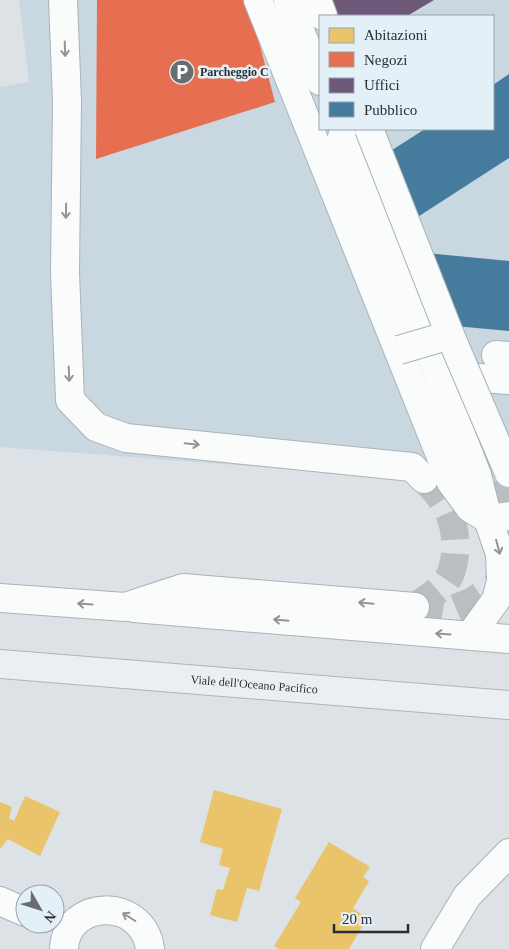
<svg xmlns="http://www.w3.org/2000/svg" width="509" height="949" font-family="Georgia,serif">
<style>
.built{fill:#c9d7e0;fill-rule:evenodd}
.homes{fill:#e9c46a}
.shops{fill:#e76f51}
.offices{fill:#6d597a}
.public{fill:#457b9d}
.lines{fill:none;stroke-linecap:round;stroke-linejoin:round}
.minor-tunnel{stroke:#b8bec2;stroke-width:28;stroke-dasharray:28 14;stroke-linecap:butt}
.minor-casing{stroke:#adb2b5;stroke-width:30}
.major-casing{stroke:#acb5bc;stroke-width:30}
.minor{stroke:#fafbfb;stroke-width:28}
.major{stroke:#eaf0f2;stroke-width:28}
.minor-bridge-casing{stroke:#adb2b5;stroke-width:30;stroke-linecap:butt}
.minor-bridge{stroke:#fafbfb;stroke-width:28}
.oneway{stroke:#929496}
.labels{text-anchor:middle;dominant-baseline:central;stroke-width:5;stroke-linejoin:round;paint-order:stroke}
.poi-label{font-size:12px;font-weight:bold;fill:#2a2e32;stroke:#e4f0f8;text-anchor:start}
.street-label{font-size:12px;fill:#2a2e32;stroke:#e4f0f8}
</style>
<rect width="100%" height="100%" fill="#dce2e6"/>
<path class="built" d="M19,0H509V486L0,447V87L29,82ZM320,16H493V129H320Z"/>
<g class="homes">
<path d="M214,790L282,809L259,891L247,888L237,922L210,915L217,889L223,890L230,868L219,865L223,849L200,842Z"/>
<path d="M25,796L60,812L40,856L8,839L0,849V802L12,807L9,818L14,821Z"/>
<path d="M329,842L370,867L363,877L369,881L353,908L362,915L358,922L363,925L349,949H279L274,946L301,902L295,898Z"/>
</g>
<path class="shops" d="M97,0H243L259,42L275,102L96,159Z"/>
<path class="offices" d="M325,0H434L407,16H332Z"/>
<g class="public">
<path d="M509,74V158L413,220L389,152L425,129H493V85Z"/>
<path d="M426,253L509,261V331L455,326Z"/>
</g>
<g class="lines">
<g class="minor-tunnel">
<path d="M305,0L320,39"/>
<path d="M415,607L446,612L473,601L499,583L503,574L505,530L496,485L450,367"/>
<path d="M415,607C424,600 438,592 445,583C452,575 454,564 455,554C457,521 447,502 424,479"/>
</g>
<defs>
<g id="minor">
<path d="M63,0L67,101L65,273L70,400L96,427L126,438L412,467L424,479"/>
<path d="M258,0L451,482L470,508L488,519L500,554L501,581L496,600L470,636"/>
<path d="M288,0L320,81"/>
<path d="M317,0L323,16"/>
<path d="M342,137L417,323"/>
<path d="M496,355L509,356"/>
<path d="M431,357L477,475L488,519L509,516"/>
<path d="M453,376L509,380"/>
<path d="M0,598L125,607L183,588L415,607"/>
<path d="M134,608L509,639"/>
<path d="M0,901L25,912"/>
<path d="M64,949C66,899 143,896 150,949"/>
<path d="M435,949L467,896L509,853"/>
</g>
<g id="major">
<path id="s1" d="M0,664L509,705"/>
</g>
</defs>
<use href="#minor" class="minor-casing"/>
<use href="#major" class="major-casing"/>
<use href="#minor" class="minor"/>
<use href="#major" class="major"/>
<defs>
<g id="minor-bridge">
<path d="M369,129L450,335L509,473"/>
<path d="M399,350L450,335"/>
</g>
</defs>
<use href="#minor-bridge" class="minor-bridge-casing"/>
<use href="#minor-bridge" class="minor-bridge"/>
</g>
<defs><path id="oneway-shaft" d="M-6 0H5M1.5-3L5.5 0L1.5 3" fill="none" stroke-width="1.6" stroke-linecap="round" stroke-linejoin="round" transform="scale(1.25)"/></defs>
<g class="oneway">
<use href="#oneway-shaft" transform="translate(65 49) rotate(88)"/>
<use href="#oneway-shaft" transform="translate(66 211) rotate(91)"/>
<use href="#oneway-shaft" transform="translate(69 374) rotate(88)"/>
<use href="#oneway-shaft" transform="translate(192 444) rotate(6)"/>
<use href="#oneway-shaft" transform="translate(498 547) rotate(75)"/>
<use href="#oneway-shaft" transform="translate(366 603) rotate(-175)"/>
<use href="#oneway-shaft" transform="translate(85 604) rotate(-176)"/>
<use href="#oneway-shaft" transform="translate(281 620) rotate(-175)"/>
<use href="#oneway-shaft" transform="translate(443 634) rotate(-176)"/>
<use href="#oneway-shaft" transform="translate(129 917) rotate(-148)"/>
</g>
<defs>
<symbol id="parking-disc" viewBox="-11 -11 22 22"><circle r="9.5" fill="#686d71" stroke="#e4f0f8"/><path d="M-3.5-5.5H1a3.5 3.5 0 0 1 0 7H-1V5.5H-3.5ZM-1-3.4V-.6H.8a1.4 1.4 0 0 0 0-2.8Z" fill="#fff"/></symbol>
</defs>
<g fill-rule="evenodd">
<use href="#parking-disc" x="168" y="58" width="28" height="28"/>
</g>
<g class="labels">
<g class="poi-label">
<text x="200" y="72">Parcheggio C</text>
</g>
<g class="street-label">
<text stroke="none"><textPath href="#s1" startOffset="255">Viale dell'Oceano Pacifico</textPath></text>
</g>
</g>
<rect x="319" y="15" width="175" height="115" fill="#e4f0f8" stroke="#9aa2a9"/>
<rect x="329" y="28" width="25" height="15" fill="#e9c46a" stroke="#9aa2a9"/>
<text x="364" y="40" font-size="15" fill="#2a2e32">Abitazioni</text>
<rect x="329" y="52" width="25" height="15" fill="#e76f51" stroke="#9aa2a9"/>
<text x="364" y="65" font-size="15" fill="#2a2e32">Negozi</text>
<rect x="329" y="78" width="25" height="15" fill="#6d597a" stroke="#9aa2a9"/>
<text x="364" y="90" font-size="15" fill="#2a2e32">Uffici</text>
<rect x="329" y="102" width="25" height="15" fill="#457b9d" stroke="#9aa2a9"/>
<text x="364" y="115" font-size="15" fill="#2a2e32">Pubblico</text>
<g transform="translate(40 909) rotate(129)"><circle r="24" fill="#e4f0f8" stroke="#9aa2a9"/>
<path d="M0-4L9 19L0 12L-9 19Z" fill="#686d71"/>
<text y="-8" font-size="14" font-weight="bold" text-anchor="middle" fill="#2a2e32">N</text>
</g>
<path d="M334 924v8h74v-8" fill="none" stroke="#2a2e32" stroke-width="2.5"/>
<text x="342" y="924" font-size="15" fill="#2a2e32" stroke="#e4f0f8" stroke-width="4" paint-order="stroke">20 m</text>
</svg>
